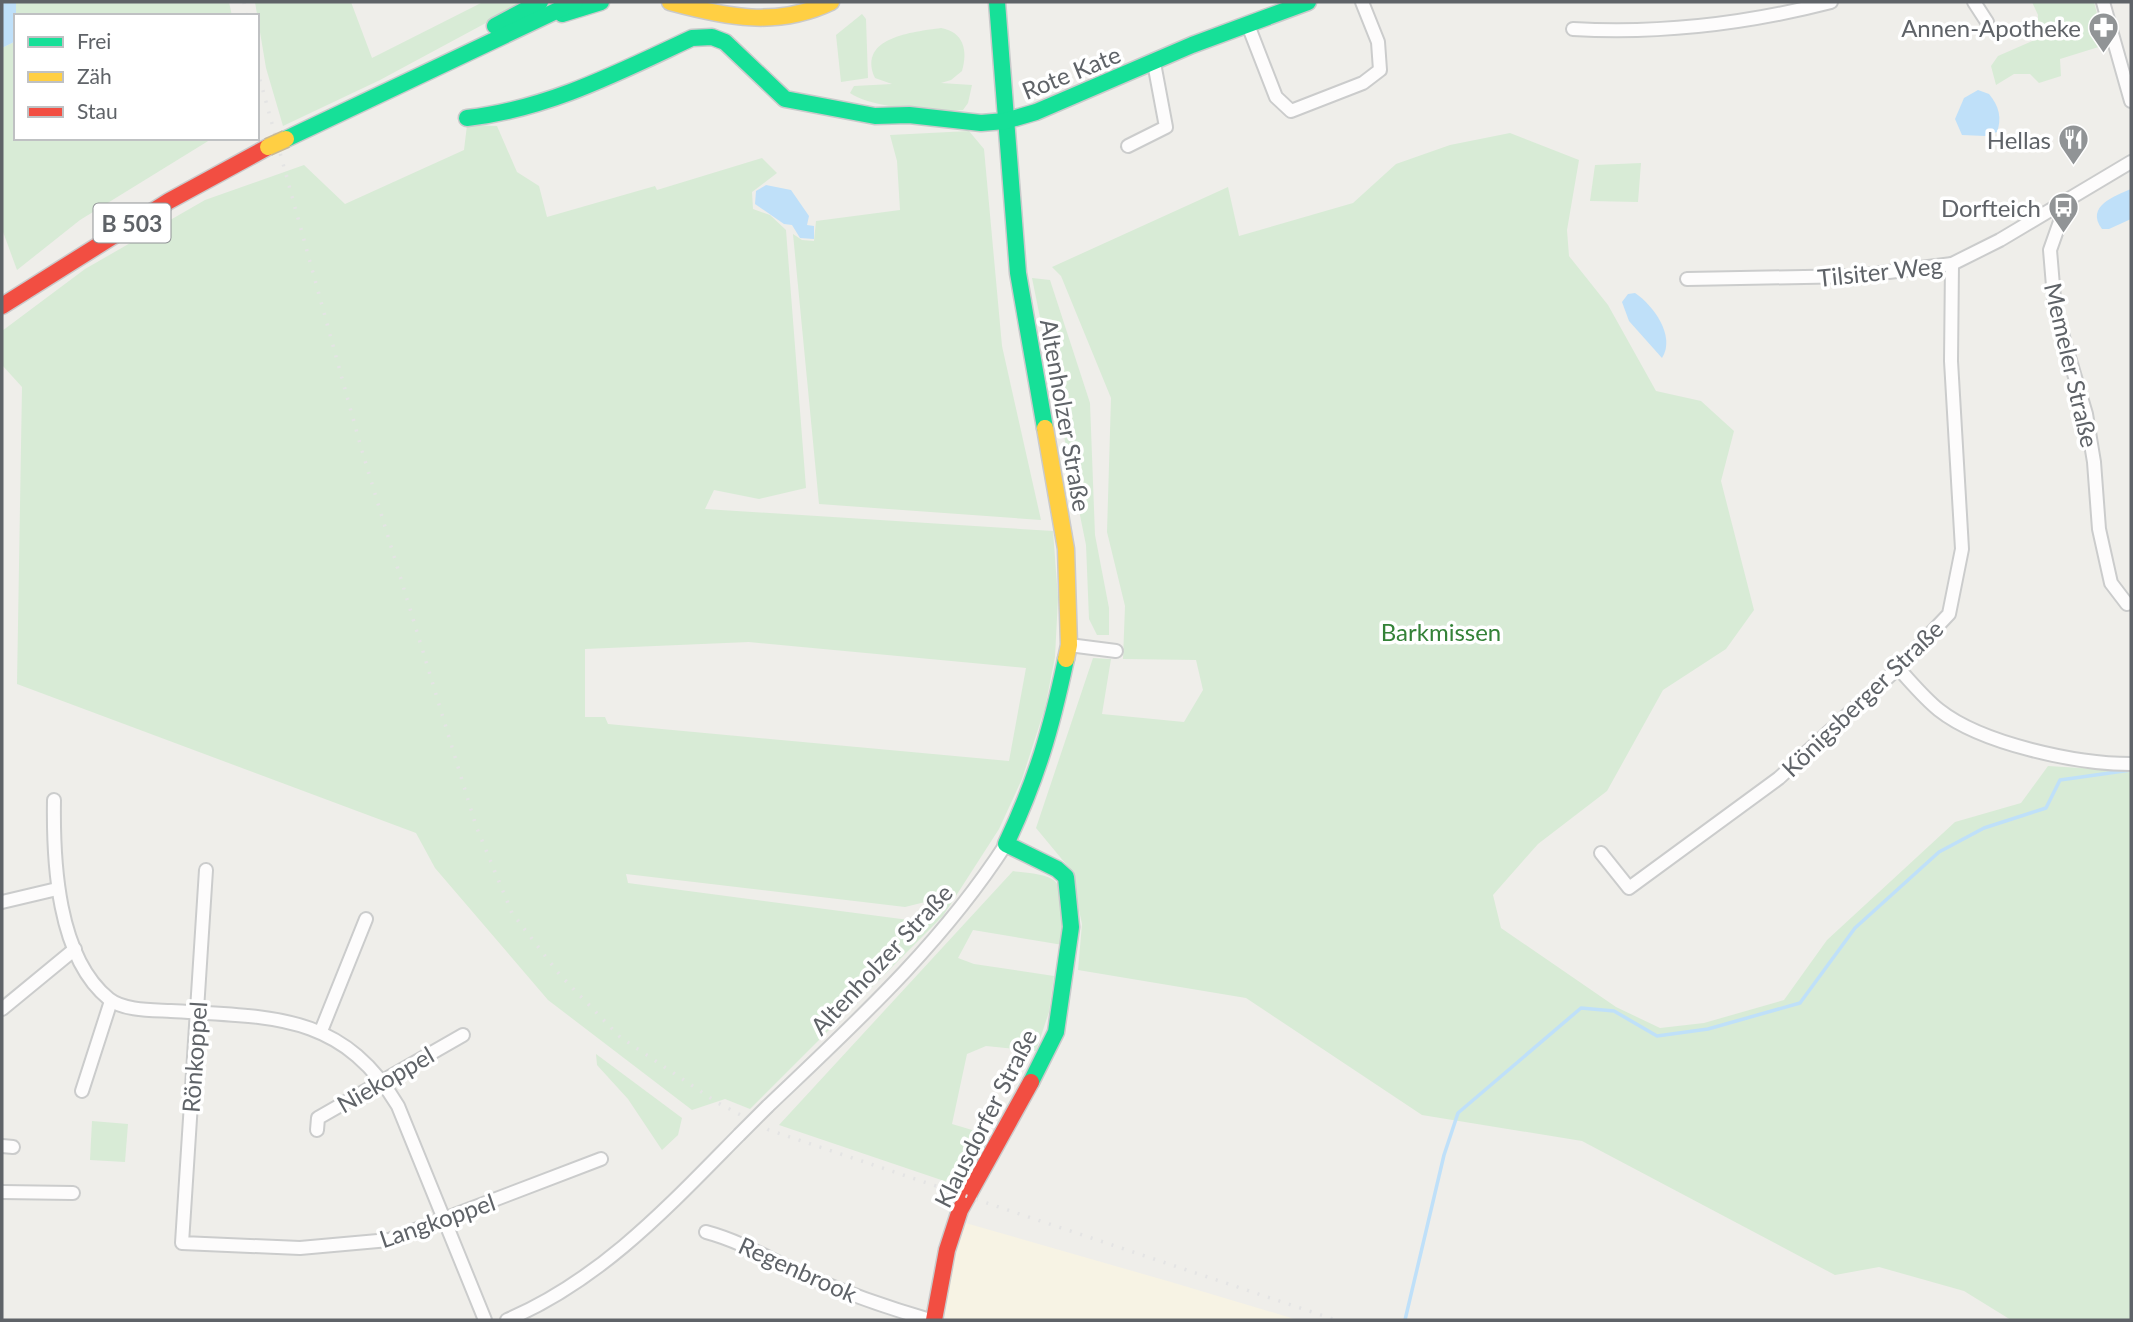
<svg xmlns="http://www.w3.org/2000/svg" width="2133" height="1322" font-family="Lato,sans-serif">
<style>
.commercial{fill:#f7f3e4}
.green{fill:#d8ebd6;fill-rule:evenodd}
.water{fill:#bfe0f9}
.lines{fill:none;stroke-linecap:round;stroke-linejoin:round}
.stream{stroke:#bfe0f9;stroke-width:3.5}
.street-casing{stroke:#cbcccc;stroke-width:16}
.fast-casing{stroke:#cacacb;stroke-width:19}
.slow-casing{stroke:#cacacb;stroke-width:19}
.jam-casing{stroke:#cacacb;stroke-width:19}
.street{stroke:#fdfcfc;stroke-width:12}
.fast{stroke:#16e098;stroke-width:16}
.slow{stroke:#ffcf43;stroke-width:16}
.jam{stroke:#f24e42;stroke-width:16}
.rail{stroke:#e4e4e4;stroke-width:3.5;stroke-dasharray:2 9;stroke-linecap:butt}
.street-bridge-casing{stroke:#cbcccc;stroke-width:16;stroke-linecap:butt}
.slow-bridge-casing{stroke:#c8b996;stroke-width:19;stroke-linecap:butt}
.street-bridge{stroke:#fdfcfc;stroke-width:12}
.slow-bridge{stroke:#ffcf43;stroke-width:16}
.labels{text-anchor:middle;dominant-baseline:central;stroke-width:7;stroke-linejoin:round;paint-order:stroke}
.shield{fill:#fff;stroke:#8f9295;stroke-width:2}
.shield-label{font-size:23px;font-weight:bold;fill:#5f6368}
.poi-label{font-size:24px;fill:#5f6368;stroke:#fff;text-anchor:end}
.street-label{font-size:24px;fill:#5f6368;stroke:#fff}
.park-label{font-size:24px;fill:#348238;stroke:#fff}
</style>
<rect width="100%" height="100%" fill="#efeeea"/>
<path class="commercial" d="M962,1222L1171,1282L1298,1320H953L946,1318L941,1306Z"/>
<g class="green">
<path d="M16,2H229L232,16H16Z"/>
<path d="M255,2H351L372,58L483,2H525L380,80L283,126L266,68Z"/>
<path d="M2032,2H2094L2105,45L2060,59L2061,76L2039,83L2030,74H2014L1996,85L1991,66L1998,56L2037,39L2038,15Z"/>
<path d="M862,14L866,19L868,78L841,82L836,35Z"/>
<path d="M941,28C964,32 968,51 962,71L951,80L941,83L972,85L968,103L963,110C935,113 871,108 850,93L854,86L892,84L875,78C857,37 913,32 941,28Z"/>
<path d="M16,41V138H213L80,220L17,270L2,229V48Z"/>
<path d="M467,125L497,126L517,172L539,186L547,217L655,186L657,190L762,158L777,173L752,192L753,209L770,215L786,230L806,488L759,499L714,490L705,509L1053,531L1058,598L1055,657L1045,708L1022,779L999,829L943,916L750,1109L725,1099L692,1110L548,1000L435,868L416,833L17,684L22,387L2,365V331L85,269L205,200L304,165L345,204L464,150ZM749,642L1026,668L1009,761L608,724L605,717H585V649ZM626,874L905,907L929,901L909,920L628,883Z"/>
<path d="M969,131L984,149L1002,346L1041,520L819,504L793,234L802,240L814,241L816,221L900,210L897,161L890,135Z"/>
<path d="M1510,133L1579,160L1567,230L1569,256L1608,305L1656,391L1701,401L1734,431L1721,481L1754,610L1726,649L1663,690L1607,791L1538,844L1493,895L1501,928L1616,1007L1660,1028L1704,1023L1784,1000L1827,940L1955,822L2021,803L2048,766L2131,771V1320H2011L1964,1291L1879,1267L1835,1275L1582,1141L1422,1115L1246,998L1078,970L1082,924L1070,869L1036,828L1093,658L1111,659L1102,714L1184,722L1203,690L1196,660L1123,659L1125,606L1107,532L1111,398L1061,276L1052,267L1228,187L1239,236L1353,203L1396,164L1450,145Z"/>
<path d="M1641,163L1638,202L1590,201L1595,165Z"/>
<path d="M1032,278L1050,280L1090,403L1095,535L1109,608V635H1097L1089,619L1086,545Z"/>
<path d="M1013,871C1024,873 1042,873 1052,879C1069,889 1062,928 1063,945L973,930L958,958L974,964L1054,976L1049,1012L1036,1051L986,1046L967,1054L952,1124L989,1135L962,1187L779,1125Z"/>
<path d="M596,1054L682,1118L678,1135L662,1150L628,1099L597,1065Z"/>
<path d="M92,1121L128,1124L125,1162L90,1160Z"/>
</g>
<g class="water">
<path d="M2,2H16V41L2,48Z"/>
<path d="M1978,90L1989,94C1999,106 2002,118 1997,132L1985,136L1962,135L1955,119L1964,98Z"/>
<path d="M766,185L791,190L809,216L807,225L814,226V239L800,238L792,225L784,224L755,204L756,191Z"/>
<path d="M2131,189V219L2109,229H2102C2085,206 2115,196 2131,189Z"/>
<path d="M1635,293C1653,305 1676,336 1662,358L1629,321L1622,302L1628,294Z"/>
</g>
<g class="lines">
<path class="stream" d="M1405,1320L1444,1155L1458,1113L1581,1008L1614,1011L1657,1036L1708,1029L1800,1003L1855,928L1939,852L1984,828L2046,808L2060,780L2131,770"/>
<defs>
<g id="street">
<path d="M1974,2L1987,22"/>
<path d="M2103,2L2131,101"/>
<path d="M1248,25L1276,97L1291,111L1363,83L1380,70L1378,42L1362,2"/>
<path d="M1573,29C1661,34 1746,24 1831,2"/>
<path d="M1128,146L1166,127L1154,63"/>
<path d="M2060,205L2062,216L2050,250L2055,310L2086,414L2094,462L2099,529L2111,583L2127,604"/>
<path d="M1687,279L1857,276L1952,264L2000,240L2131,162"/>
<path d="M1069,645L1116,651"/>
<path d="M1898,668C1911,682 1924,698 1939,710C1982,744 2077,764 2131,764"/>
<path d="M54,800C53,861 57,957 109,999C124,1011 154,1010 171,1011C270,1017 342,1012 398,1106L485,1320"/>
<path d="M1601,853L1629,888L1779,778L1898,668L1949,614L1962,549L1951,361L1952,264"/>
<path d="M206,870L182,1243L300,1248L389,1240L601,1159"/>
<path d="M2,902L57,889"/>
<path d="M2,1009L75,949"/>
<path d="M321,1031L366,919"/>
<path d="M82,1091L111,1001"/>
<path d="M768,1106C854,1024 941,945 1006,844"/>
<path d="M317,1130L318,1118L463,1035"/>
<path d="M2,1146L13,1147"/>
<path d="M2,1192L73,1193"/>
<path d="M706,1232C736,1240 761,1254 789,1268C834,1289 882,1306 930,1320"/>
<path d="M507,1320C601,1280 669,1206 739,1135"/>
</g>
<g id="fast">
<path d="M997,2L1018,273L1045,428"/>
<path d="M562,14L601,2"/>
<path d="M495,26L540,2"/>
<path d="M467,118C548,109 619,72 692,38L712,37L725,42L785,99L875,116L909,115L981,123L1005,121L1036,112L1192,45L1308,2"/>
<path d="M286,139L575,2"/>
<path d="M1031,1082L1056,1032L1071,927L1066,877L1057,869L1006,844C1037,778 1051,730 1066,659"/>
</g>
<g id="slow">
<path d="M670,2C726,17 777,28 831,2"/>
<path d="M1045,428L1066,549L1069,645L1066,659"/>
</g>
<g id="jam">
<path d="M2,306L169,201L268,147"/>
<path d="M934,1320L947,1250L960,1210L1031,1082"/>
</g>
</defs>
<use href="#street" class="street-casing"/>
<use href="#fast" class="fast-casing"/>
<use href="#slow" class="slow-casing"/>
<use href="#jam" class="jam-casing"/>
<use href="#street" class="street"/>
<use href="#fast" class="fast"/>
<use href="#slow" class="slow"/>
<use href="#jam" class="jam"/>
<g class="rail">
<path d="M244,2L246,16"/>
<path d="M257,69L362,451L476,826L512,913L560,975L620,1037L718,1103L769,1130L1336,1320"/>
</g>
<defs>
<path id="street-bridge" d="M739,1135L768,1106"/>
<path id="slow-bridge" d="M268,147L286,139"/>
</defs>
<use href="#street-bridge" class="street-bridge-casing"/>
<use href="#slow-bridge" class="slow-bridge-casing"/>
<use href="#street-bridge" class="street-bridge"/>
<use href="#slow-bridge" class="slow-bridge"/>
</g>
<defs>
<symbol id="pharmacy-pin" viewBox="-11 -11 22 30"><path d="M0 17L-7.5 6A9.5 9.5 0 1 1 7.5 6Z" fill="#919496" stroke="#fff"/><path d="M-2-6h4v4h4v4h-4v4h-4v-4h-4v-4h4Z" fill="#fff"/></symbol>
<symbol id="restaurant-pin" viewBox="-11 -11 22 30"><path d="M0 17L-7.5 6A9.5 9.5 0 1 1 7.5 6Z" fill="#919496" stroke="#fff"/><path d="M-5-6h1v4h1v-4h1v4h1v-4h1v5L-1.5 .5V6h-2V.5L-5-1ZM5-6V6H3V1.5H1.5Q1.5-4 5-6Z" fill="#fff"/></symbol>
<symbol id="bus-pin" viewBox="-11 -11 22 30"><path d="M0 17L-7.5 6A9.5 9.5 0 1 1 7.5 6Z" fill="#919496" stroke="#fff"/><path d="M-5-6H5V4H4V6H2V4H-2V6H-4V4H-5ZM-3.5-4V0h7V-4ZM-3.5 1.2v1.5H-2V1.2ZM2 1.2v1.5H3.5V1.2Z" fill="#fff"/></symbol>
</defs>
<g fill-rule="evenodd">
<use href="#pharmacy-pin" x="2086" y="10" width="35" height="47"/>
<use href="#restaurant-pin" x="2056" y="122" width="35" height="47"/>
<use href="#bus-pin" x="2046" y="190" width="35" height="47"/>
</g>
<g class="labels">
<rect class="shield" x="93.5" y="203.5" width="77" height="39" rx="5"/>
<g class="shield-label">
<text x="132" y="223">B 503</text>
</g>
<g class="poi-label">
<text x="2081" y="27">Annen-Apotheke</text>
<text x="2051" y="139">Hellas</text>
<text x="2041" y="207">Dorfteich</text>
</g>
<g class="street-label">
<text transform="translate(1071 72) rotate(-22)">Rote Kate</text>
<text transform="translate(1880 271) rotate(-6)">Tilsiter Weg</text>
<text transform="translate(2072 365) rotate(77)">Memeler Straße</text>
<text transform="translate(1066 415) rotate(80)">Altenholzer Straße</text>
<text transform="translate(1862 698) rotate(-44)">Königsberger Straße</text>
<text transform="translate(881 959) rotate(-47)">Altenholzer Straße</text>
<text transform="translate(194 1057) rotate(-86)">Rönkoppel</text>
<text transform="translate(385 1079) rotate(-30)">Niekoppel</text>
<text transform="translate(985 1118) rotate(-63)">Klausdorfer Straße</text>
<text transform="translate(437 1220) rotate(-19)">Langkoppel</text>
<text transform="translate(798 1269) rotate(24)">Regenbrook</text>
</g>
<g class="park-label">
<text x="1441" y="631">Barkmissen</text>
</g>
</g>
<rect width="2133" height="1322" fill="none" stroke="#5f6368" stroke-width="7"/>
<rect x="14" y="14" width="245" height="126" fill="#ffffff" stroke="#bfc1c3" stroke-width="2"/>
<rect x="28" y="37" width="35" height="10" fill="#16e098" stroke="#bfc1c3" stroke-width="2"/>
<text x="77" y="49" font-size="21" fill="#5f6368">Frei</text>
<rect x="28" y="72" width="35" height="10" fill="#ffcf43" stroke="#bfc1c3" stroke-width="2"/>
<text x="77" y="84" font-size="21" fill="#5f6368">Zäh</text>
<rect x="28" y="107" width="35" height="10" fill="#f24e42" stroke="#bfc1c3" stroke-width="2"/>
<text x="77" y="119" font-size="21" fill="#5f6368">Stau</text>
</svg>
